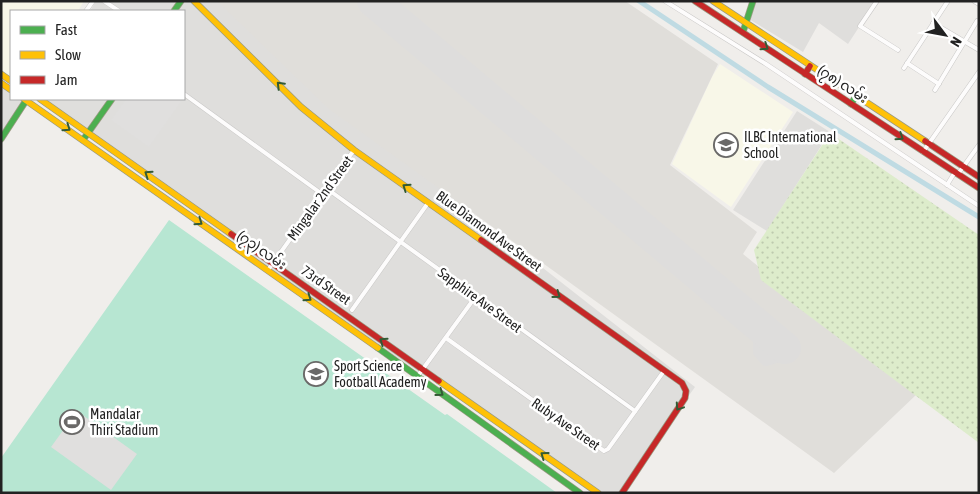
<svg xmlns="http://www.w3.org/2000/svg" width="980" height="494" font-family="'Asap Condensed','Noto Sans Myanmar',sans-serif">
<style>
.residential{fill:#dfdedc}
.education{fill:#f8f7e8}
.airport{fill:#e0deda}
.grass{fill:url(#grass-dots)}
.pitch{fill:#b7e6d2}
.parking{fill:#e0dfde}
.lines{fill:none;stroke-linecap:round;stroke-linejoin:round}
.canal{stroke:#bfdbe3;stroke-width:5}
.taxiway{stroke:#dedddc;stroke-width:12}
.runway{stroke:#dedddc;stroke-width:32}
.street-casing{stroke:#c9c8c7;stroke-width:5}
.fast-casing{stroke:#999a82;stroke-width:7}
.slow-casing{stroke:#999a82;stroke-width:7}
.jam-casing{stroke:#999a82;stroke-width:7}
.street{stroke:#fdfcfc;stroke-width:4}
.fast{stroke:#4caf50;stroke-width:5.5}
.slow{stroke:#ffc107;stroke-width:5.5}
.jam{stroke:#c62828;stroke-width:5.5}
.oneway{stroke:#335a34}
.labels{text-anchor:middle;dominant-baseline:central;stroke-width:5;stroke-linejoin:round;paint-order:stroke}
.street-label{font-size:14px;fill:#222;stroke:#fff}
.poi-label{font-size:14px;fill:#222;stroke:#fff;text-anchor:start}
</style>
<defs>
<pattern id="grass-dots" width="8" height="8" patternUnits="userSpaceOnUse" patternTransform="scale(1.25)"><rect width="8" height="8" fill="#ddeccb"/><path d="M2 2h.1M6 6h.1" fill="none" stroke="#bdcaae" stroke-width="1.8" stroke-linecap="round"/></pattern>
</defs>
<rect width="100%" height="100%" fill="#f0eeeb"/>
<g class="residential">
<path d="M96,1H219L359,124L695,387L619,493H600L334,315L41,99H184V11H90Z"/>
<path d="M756,1H876L848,44L819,23L803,52L749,19Z"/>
<path d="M1,80L11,87V99H27L1,138Z"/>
<path d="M797,111L830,132L767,231L733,210Z"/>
</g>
<g class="education">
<path d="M1,1H84L78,11H11V83L1,76Z"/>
<path d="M720,64L793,112L731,207L672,164L712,77Z"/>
</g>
<path class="airport" d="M217,1H625L718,64L670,165L757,232L743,254L917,394L834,473L329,109Z"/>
<path class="grass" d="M830,133L979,235V443L761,280L754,250Z"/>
<path class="pitch" d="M169,220L445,415L447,414L557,493H1V458Z"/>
<g class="parking">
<path d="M126,99H183L149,147L111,120Z"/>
<path d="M77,411L137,454L111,490L51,447Z"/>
</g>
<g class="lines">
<path class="canal" d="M639,1L768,87L979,217"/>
<path class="taxiway" d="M759,326V352L766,360L776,357L785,348"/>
<path class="runway" d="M373,1L785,348"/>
<defs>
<g id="street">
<path d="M104,1L119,11"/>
<path d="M665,1L766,64L979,206"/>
<path d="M877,1L860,26L898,50"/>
<path d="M974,1L979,4"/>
<path d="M86,11L93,1"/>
<path d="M933,23L979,50"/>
<path d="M907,63L939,84"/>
<path d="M904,68L948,1"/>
<path d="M935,90L977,21"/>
<path d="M184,94L322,194"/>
<path d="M923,152L979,72"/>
<path d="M958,174L979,145"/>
<path d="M947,185L955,172"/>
<path d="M326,188L635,411"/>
<path d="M268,270L354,150"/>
<path d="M352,310L428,203"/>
<path d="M446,338L604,451L608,449L664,371"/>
<path d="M417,377L476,296"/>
</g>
<g id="fast">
<path d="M174,11L181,1"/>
<path d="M743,32L753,1"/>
<path d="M851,104L856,96"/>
<path d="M1,139L27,99"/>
<path d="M83,140L112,99"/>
<path d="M378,348L580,493"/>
</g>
<g id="slow">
<path d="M194,1L301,107L354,150L481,240"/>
<path d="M713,1L925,141"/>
<path d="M1,74L11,81"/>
<path d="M1,83L11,90"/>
<path d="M24,99L378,348"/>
<path d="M40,99L231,234"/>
<path d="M439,381L598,493"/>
</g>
<g id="jam">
<path d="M695,1L979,188"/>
<path d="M805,74L810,66"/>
<path d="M925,141L979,177"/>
<path d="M231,234L439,381"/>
<path d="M481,240L682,383L686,391L685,398L622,493"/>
</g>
</defs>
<use href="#street" class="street-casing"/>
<use href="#fast" class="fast-casing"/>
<use href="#slow" class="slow-casing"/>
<use href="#jam" class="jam-casing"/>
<use href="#street" class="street"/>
<use href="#fast" class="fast"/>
<use href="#slow" class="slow"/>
<use href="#jam" class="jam"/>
</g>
<defs><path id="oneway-chevron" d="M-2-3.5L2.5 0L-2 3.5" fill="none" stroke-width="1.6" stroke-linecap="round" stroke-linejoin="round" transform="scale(1.25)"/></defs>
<g class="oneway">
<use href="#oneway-chevron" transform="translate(765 47) rotate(34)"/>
<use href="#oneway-chevron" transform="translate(280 85) rotate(-135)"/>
<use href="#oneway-chevron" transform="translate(67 128) rotate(35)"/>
<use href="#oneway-chevron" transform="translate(900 137) rotate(34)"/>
<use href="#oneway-chevron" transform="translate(148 174) rotate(-145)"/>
<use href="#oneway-chevron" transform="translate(406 187) rotate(-145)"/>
<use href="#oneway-chevron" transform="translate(199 222) rotate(35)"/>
<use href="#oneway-chevron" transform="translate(557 295) rotate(36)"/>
<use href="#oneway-chevron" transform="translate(308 298) rotate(35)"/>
<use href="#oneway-chevron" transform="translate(383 341) rotate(-145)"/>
<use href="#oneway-chevron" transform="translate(440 393) rotate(36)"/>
<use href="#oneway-chevron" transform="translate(679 407) rotate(124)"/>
<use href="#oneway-chevron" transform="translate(544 455) rotate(-144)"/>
</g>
<defs>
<symbol id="school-ring" viewBox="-11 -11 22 22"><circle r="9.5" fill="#fff" stroke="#6a6968" stroke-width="1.5"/><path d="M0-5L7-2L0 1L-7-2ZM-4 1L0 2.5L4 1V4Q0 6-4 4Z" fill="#6a6968"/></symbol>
<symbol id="university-ring" viewBox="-11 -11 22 22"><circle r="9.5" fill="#fff" stroke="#6a6968" stroke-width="1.5"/><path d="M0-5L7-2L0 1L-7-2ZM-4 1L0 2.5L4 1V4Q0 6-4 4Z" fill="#6a6968"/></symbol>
<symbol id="stadium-ring" viewBox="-11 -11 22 22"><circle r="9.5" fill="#fff" stroke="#6a6968" stroke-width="1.5"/><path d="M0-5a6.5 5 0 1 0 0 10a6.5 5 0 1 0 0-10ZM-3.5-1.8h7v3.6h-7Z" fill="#6a6968"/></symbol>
</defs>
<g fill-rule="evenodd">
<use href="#school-ring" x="712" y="131" width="28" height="28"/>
<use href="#university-ring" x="302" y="360" width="28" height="28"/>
<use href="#stadium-ring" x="58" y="408" width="28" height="28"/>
</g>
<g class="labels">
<g class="street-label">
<text transform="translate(843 84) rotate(33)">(၇၈) လမ်း</text>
<text transform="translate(320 198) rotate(-54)">Mingalar 2nd Street</text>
<text transform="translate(489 231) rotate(36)">Blue Diamond Ave Street</text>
<text transform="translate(262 250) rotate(35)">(၇၃) လမ်း</text>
<text transform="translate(326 285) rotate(35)">73rd Street</text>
<text transform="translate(480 300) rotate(36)">Sapphire Ave Street</text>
<text transform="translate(566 424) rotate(35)">Ruby Ave Street</text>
</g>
<g class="poi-label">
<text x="744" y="137">ILBC International<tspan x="744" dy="16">School</tspan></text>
<text x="334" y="366">Sport Science<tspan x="334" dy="16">Football Academy</tspan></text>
<text x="90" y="414">Mandalar<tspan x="90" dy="16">Thiri Stadium</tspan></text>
</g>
</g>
<rect width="980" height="494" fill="none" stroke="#222222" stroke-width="5"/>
<rect x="10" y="10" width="175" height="90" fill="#ffffff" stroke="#a7a7a7"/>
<rect x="20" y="26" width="25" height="8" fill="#4caf50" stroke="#a7a7a7"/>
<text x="55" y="35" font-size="15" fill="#222222">Fast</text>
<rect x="20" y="51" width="25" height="8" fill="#ffc107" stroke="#a7a7a7"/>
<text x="55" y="60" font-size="15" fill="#222222">Slow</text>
<rect x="20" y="76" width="25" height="8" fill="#c62828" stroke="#a7a7a7"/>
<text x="55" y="85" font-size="15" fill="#222222">Jam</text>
<g transform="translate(945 35) rotate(122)" stroke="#ffffff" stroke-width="4" paint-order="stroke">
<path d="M0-4L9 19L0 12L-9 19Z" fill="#222222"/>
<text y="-8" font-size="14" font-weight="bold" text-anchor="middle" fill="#222222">N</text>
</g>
</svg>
